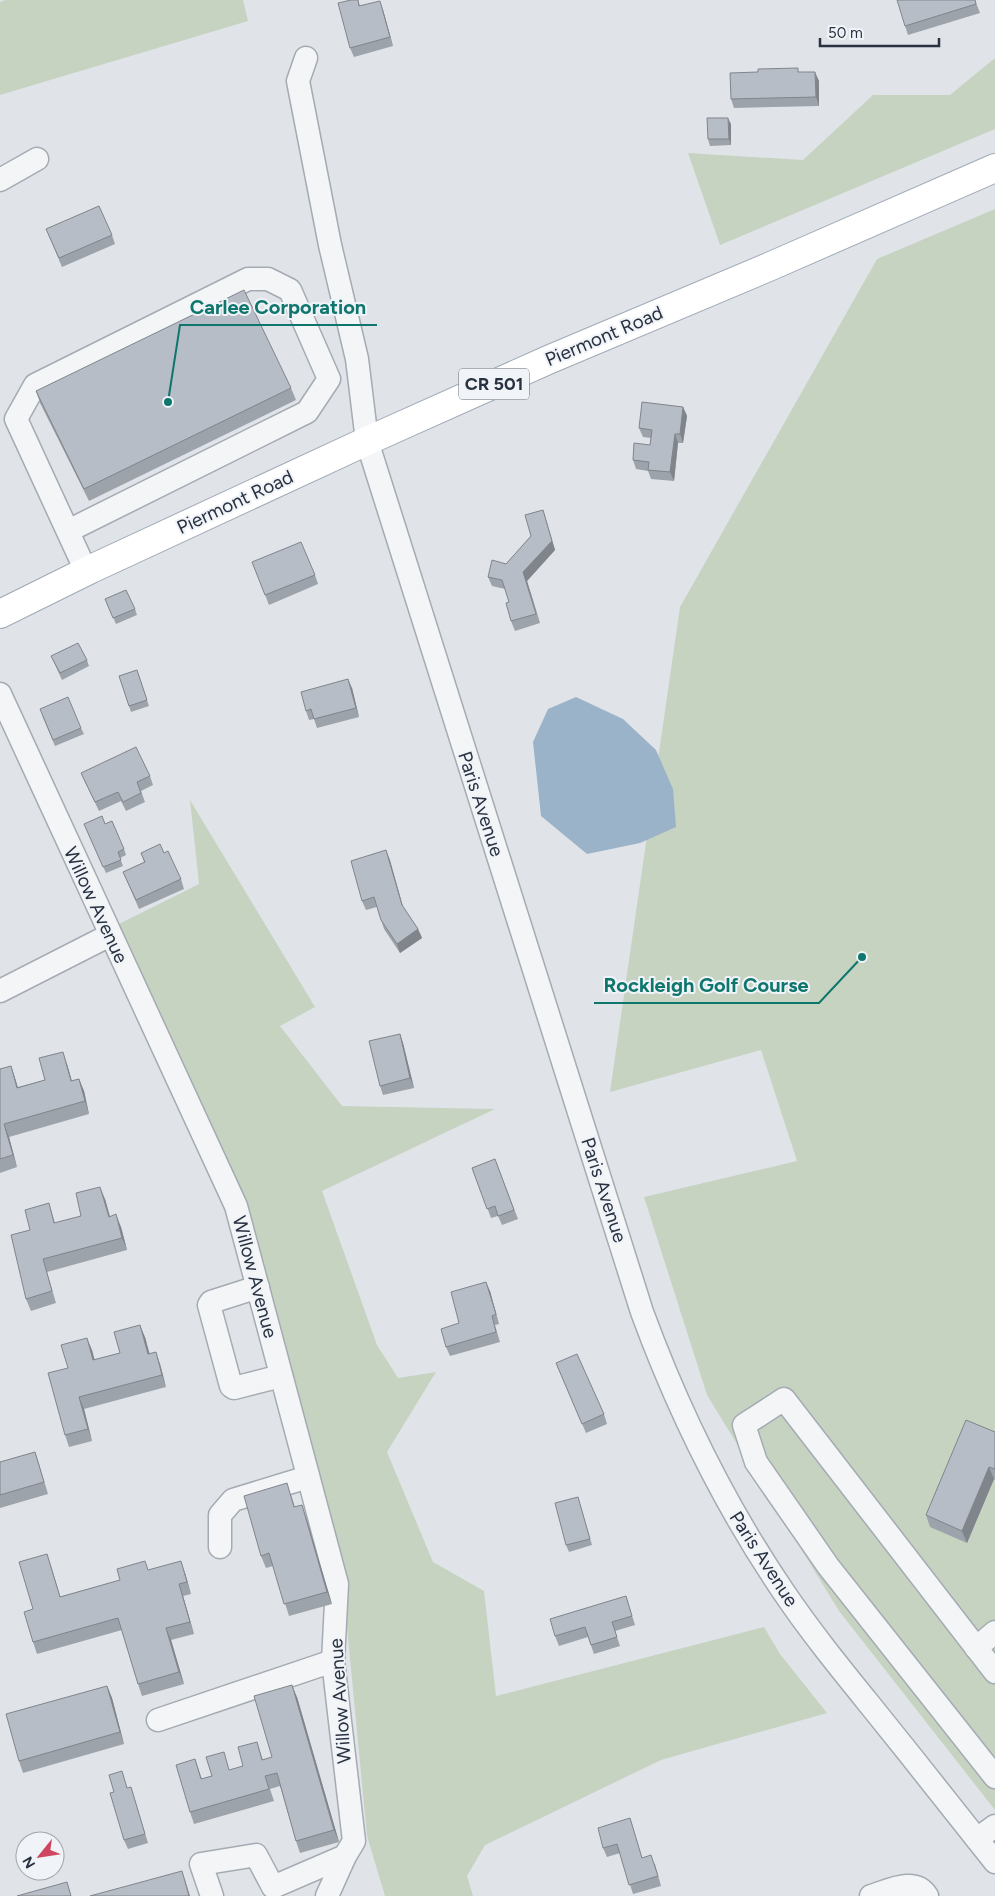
<svg xmlns="http://www.w3.org/2000/svg" width="995" height="1896" font-family="Figtree,sans-serif">
<style>
.green{fill:#c6d3c1}
.water{fill:#9bb3c9}
.lines{fill:none;stroke-linecap:round;stroke-linejoin:round}
.minor-casing{stroke:#a5abb3;stroke-width:25}
.major-casing{stroke:#a0a9b5;stroke-width:30}
.minor{stroke:#f3f5f7;stroke-width:22}
.major{stroke:#fff;stroke-width:28}
.wall{fill:#9da3aa}
.shaded-wall{fill:#80848b}
.building{fill:#b7bdc6;stroke:#80848b}
.labels{text-anchor:middle;dominant-baseline:central;stroke-width:4;stroke-linejoin:round;paint-order:stroke}
.shield{fill:#f0f3f7;stroke:#656c78;stroke-width:1}
.shield-label{font-size:18px;font-weight:bold;fill:#293241}
.street-label{font-size:19px;fill:#293241;stroke:#f0f3f7}
.leader{fill:none;stroke:#0f766e;stroke-width:2}
.callout-dot{fill:#0f766e;stroke:#f0f3f7;stroke-width:2}
.callout-label{font-size:20px;text-anchor:middle;font-weight:bold;fill:#0f766e;stroke:#f0f3f7;stroke-width:4;stroke-linejoin:round;paint-order:stroke}
</style>
<rect width="100%" height="100%" fill="#e0e4e9"/>
<g class="green">
<path d="M5,0H243L248,21L0,95V2Z"/>
<path d="M995,58V129L720,245L688,153L803,160L873,95H950Z"/>
<path d="M995,209V1810L839,1611L707,1395L644,1197L797,1161L761,1050L610,1092L680,607L877,259Z"/>
<path d="M190,800L315,1007L280,1026L342,1106L495,1109L322,1191L377,1345L398,1378L436,1372L387,1452L433,1562L484,1591L496,1696L764,1627L780,1654L827,1713L661,1760L485,1845L467,1876L473,1896H385L367,1836L340,1554L252,1224L107,930L199,884Z"/>
</g>
<path class="water" d="M576,697L623,719L656,750L673,789L676,827L640,843L587,854L541,816L533,742L548,709Z"/>
<g class="lines">
<defs>
<g id="minor">
<path d="M306,58L298,81L330,245L357,359L367,441L642,1312C678,1410 724,1504 783,1591C810,1631 840,1668 870,1705C912,1757 953,1809 995,1862"/>
<path d="M0,180L37,159"/>
<path d="M68,531L307,412L329,379L290,290L268,279H248L35,385L16,419L86,571"/>
<path d="M0,694L236,1206L337,1584L333,1661L354,1841L345,1856L327,1896"/>
<path d="M0,991L110,935"/>
<path d="M258,1287L211,1302L209,1305L231,1386L234,1388L281,1376"/>
<path d="M220,1547V1515L233,1500L308,1477"/>
<path d="M976,1648L995,1632"/>
<path d="M995,1672L784,1399L744,1425L756,1462L828,1566L995,1777"/>
<path d="M158,1720L333,1661"/>
<path d="M977,1839L995,1826"/>
<path d="M212,1896L201,1864L256,1855L273,1887L345,1856"/>
<path d="M871,1896C888,1891 915,1876 927,1896"/>
</g>
<path id="major" d="M0,614L91,569L367,441L548,360L771,266L995,168"/>
</defs>
<use href="#minor" class="minor-casing"/>
<use href="#major" class="major-casing"/>
<use href="#minor" class="minor"/>
<use href="#major" class="major"/>
</g>
<g class="wall">
<path d="M358,0L360,6L383,10L393,46L354,57L350,48Z"/>
<path d="M975,0L980,13L908,35L905,26Z"/>
<path d="M799,72L819,81V106L734,108L731,99Z"/>
<path d="M731,124V145L710,146L708,139Z"/>
<path d="M46,229L112,235L115,244L62,267Z"/>
<path d="M291,388L296,400L89,501L40,403L36,391Z"/>
<path d="M683,407L687,416L683,443H678L674,481L651,479L648,471L636,469L633,460L650,445L651,438L643,437L639,428Z"/>
<path d="M543,510L555,550L527,581L540,623L515,631L511,621L509,602L505,589L492,586L488,577L506,564L531,536Z"/>
<path d="M252,562L315,575L318,584L269,605Z"/>
<path d="M105,599L135,609L137,615L116,624Z"/>
<path d="M51,656L87,660L89,666L62,680Z"/>
<path d="M137,670L149,706L131,712L119,676Z"/>
<path d="M352,688L359,717L317,728L314,719L309,720L306,711Z"/>
<path d="M42,715L81,728L84,734L55,746Z"/>
<path d="M81,773L150,776L153,785L141,791L145,802L126,811L121,801L99,811L85,782Z"/>
<path d="M84,824H105L124,849L126,855L120,858L123,866L106,873Z"/>
<path d="M386,850L403,907L418,929L422,938L400,953L384,929L377,907L366,910L362,901Z"/>
<path d="M141,853H164L181,879L184,889L139,909L123,872L144,862Z"/>
<path d="M400,1034L403,1043L414,1088L383,1095L380,1086Z"/>
<path d="M67,1064L72,1081L79,1079L84,1091L89,1114L9,1137L17,1167L0,1173V1069L11,1066L18,1087L45,1080Z"/>
<path d="M495,1159L518,1219L502,1225L498,1216L491,1218L472,1168Z"/>
<path d="M105,1199L110,1216L121,1227L127,1250L47,1272L56,1303L31,1311L26,1299L30,1230L49,1203L55,1223L81,1216Z"/>
<path d="M490,1291L499,1324L495,1325L500,1342L450,1356L446,1347Z"/>
<path d="M145,1337L149,1354L160,1364L166,1387L84,1409L92,1441L69,1447L65,1435L68,1368L92,1350L94,1360L120,1353Z"/>
<path d="M556,1363L604,1414L607,1424L586,1433Z"/>
<path d="M995,1432V1480L994,1479L967,1543L930,1527L926,1515Z"/>
<path d="M35,1452L39,1464L48,1494L0,1508V1462Z"/>
<path d="M291,1495L295,1507L306,1517L332,1604L289,1616L273,1566L266,1568L261,1556Z"/>
<path d="M578,1497L592,1545L569,1552L566,1545Z"/>
<path d="M47,1554L60,1597L120,1580L149,1570L185,1573L191,1594L183,1596L194,1634L171,1640L184,1684L142,1696L138,1684L122,1630L37,1654L33,1642V1609Z"/>
<path d="M626,1596L635,1625L615,1631L620,1646L594,1654L588,1637L559,1646L555,1636Z"/>
<path d="M107,1686L112,1698L124,1744L23,1773L19,1761Z"/>
<path d="M297,1697L339,1842L300,1853L296,1841L280,1786L270,1789L274,1801L194,1824L190,1812L195,1759L202,1779L243,1766L257,1742L263,1760L272,1757Z"/>
<path d="M122,1771L127,1788L131,1787L148,1843L128,1849L124,1840Z"/>
<path d="M630,1818L642,1858L655,1864L661,1886L633,1894L620,1853L607,1857L603,1848Z"/>
</g>
<g class="shaded-wall">
<path d="M380,1L383,10L393,46L390,37Z"/>
<path d="M815,72L819,81V106L816,97Z"/>
<path d="M728,118L731,124V145L729,139Z"/>
<path d="M683,407L687,416L683,443L680,434Z"/>
<path d="M675,434L678,443L674,481L670,472Z"/>
<path d="M543,510L555,550L527,581L540,623L523,572Z"/>
<path d="M348,679L352,688L359,717L356,708Z"/>
<path d="M386,850L390,860L405,914L402,905Z"/>
<path d="M418,929L422,938L400,953L397,944Z"/>
<path d="M400,1034L403,1043L414,1088L410,1078Z"/>
<path d="M63,1052L67,1064L75,1093L71,1081Z"/>
<path d="M11,1066L15,1078L21,1100L17,1088Z"/>
<path d="M79,1079L84,1091L89,1114L85,1101Z"/>
<path d="M4,1124L9,1137L17,1167L13,1155Z"/>
<path d="M100,1187L105,1199L113,1229L109,1217Z"/>
<path d="M116,1214L121,1227L127,1250L122,1238Z"/>
<path d="M486,1282L490,1291L499,1324L496,1314Z"/>
<path d="M140,1325L145,1337L153,1366L148,1354Z"/>
<path d="M87,1338L92,1350L98,1372L93,1360Z"/>
<path d="M156,1352L160,1364L166,1387L162,1375Z"/>
<path d="M79,1397L84,1409L92,1441L88,1429Z"/>
<path d="M989,1467L994,1479L967,1543L962,1531Z"/>
<path d="M302,1505L306,1517L332,1604L327,1592Z"/>
<path d="M47,1554L51,1566L64,1609L60,1597Z"/>
<path d="M181,1561L185,1573L191,1594L187,1582Z"/>
<path d="M179,1584L183,1596L194,1634L190,1622Z"/>
<path d="M166,1628L171,1640L184,1684L179,1672Z"/>
<path d="M292,1685L297,1697L339,1842L334,1830Z"/>
<path d="M107,1686L112,1698L124,1744L120,1732Z"/>
<path d="M182,1871L186,1883L190,1896H189Z"/>
</g>
<g class="building">
<path d="M351,0H358L359,6L380,1L390,37L350,48L338,3Z"/>
<path d="M897,0H975L976,4L905,26Z"/>
<path d="M798,68V72H815L816,97L731,99L730,73L758,72V69Z"/>
<path d="M707,118H728L729,139H708Z"/>
<path d="M99,206L112,235L59,258L46,229Z"/>
<path d="M244,290L291,388L84,489L36,391Z"/>
<path d="M642,402L683,407L680,434H675L670,472L648,470L649,462L633,460L634,443L650,445L652,430L639,428Z"/>
<path d="M543,510L552,541L523,572L536,614L511,621L506,603L509,602L502,580L488,577L492,560L506,564L531,536L525,515Z"/>
<path d="M301,542L315,575L265,595L252,562Z"/>
<path d="M126,590L135,609L113,618L105,599Z"/>
<path d="M78,643L87,660L60,673L51,656Z"/>
<path d="M137,670L147,700L129,706L119,676Z"/>
<path d="M348,679L356,708L314,719L311,709L306,711L301,692Z"/>
<path d="M68,697L81,728L53,740L40,709Z"/>
<path d="M136,747L150,776L137,782L141,793L123,802L118,792L95,802L81,773Z"/>
<path d="M102,816L105,824L112,821L124,849L118,852L121,860L103,867L84,824Z"/>
<path d="M160,844L164,853L168,851L181,879L136,900L123,872L145,862L141,853Z"/>
<path d="M386,850L402,905L418,929L397,944L381,920L374,897L362,901L351,861Z"/>
<path d="M400,1034L410,1078L380,1086L369,1041Z"/>
<path d="M63,1052L71,1081L79,1079L85,1101L4,1124L13,1155L0,1159V1069L11,1066L17,1088L45,1080L39,1058Z"/>
<path d="M495,1159L514,1210L498,1216L495,1206L487,1209L472,1168Z"/>
<path d="M100,1187L109,1217L116,1214L122,1238L43,1259L52,1291L26,1299L11,1235L30,1230L25,1210L49,1203L54,1223L81,1216L76,1193Z"/>
<path d="M486,1282L496,1314L492,1316L496,1332L446,1347L441,1329L459,1323L451,1292Z"/>
<path d="M140,1325L148,1354L156,1352L162,1375L79,1397L88,1429L65,1435L48,1373L68,1368L61,1345L87,1338L93,1360L120,1353L114,1332Z"/>
<path d="M577,1354L604,1414L582,1424L556,1363Z"/>
<path d="M966,1420L995,1432V1469L989,1467L962,1531L926,1515Z"/>
<path d="M35,1452L44,1482L0,1495V1462Z"/>
<path d="M287,1483L294,1507L302,1505L327,1592L284,1604L269,1553L261,1556L244,1496Z"/>
<path d="M578,1497L590,1539L566,1545L555,1503Z"/>
<path d="M47,1554L60,1597L120,1580L117,1569L145,1561L148,1570L181,1561L187,1582L179,1584L190,1622L166,1628L179,1672L138,1684L118,1618L33,1642L24,1612L33,1609L19,1562Z"/>
<path d="M626,1596L632,1616L612,1622L617,1637L591,1645L585,1627L555,1636L550,1619Z"/>
<path d="M292,1685L334,1830L296,1841L277,1773L265,1776L269,1789L190,1812L176,1765L195,1759L201,1779L212,1776L206,1757L224,1752L229,1770L243,1766L238,1747L257,1742L262,1760L272,1757L254,1696Z"/>
<path d="M107,1686L120,1732L19,1761L6,1714Z"/>
<path d="M122,1771L127,1788L131,1787L145,1834L124,1840L110,1793L114,1792L109,1775Z"/>
<path d="M630,1818L642,1858L651,1855L658,1876L629,1885L617,1844L603,1848L598,1828Z"/>
<path d="M182,1871L189,1896H90Z"/>
<path d="M67,1882L71,1896H17Z"/>
</g>
<g class="labels">
<rect class="shield" x="459" y="368.5" width="70" height="31" rx="4"/>
<g class="shield-label">
<text x="494" y="384">CR 501</text>
</g>
<g class="street-label">
<text transform="translate(604 336) rotate(-23)">Piermont Road</text>
<text transform="translate(235 502) rotate(-25)">Piermont Road</text>
<text transform="translate(481 804) rotate(72)">Paris Avenue</text>
<text transform="translate(96 905) rotate(65)">Willow Avenue</text>
<text transform="translate(604 1190) rotate(72)">Paris Avenue</text>
<text transform="translate(255 1277) rotate(75)">Willow Avenue</text>
<text transform="translate(764 1559) rotate(57)">Paris Avenue</text>
<text transform="translate(340 1701) rotate(-94)">Willow Avenue</text>
</g>
</g>
<path class="leader" d="M168 402L180 325H377M862 957L819 1003H594"/>
<g class="callout-dot">
<circle cx="168" cy="402" r="5"/>
<circle cx="862" cy="957" r="5"/>
</g>
<g class="callout-label">
<text x="278" y="314">Carlee Corporation</text>
<text x="706" y="992">Rockleigh Golf Course</text>
</g>
<g transform="translate(40 1856) rotate(240)"><circle r="24" fill="#f0f3f7" stroke="#a0a6ae"/>
<path d="M0-4L9 19L0 12L-9 19Z" fill="#ce465f"/>
<text y="-8" font-size="14" font-weight="bold" text-anchor="middle" fill="#293241">N</text>
</g>
<path d="M820 38v8h119v-8" fill="none" stroke="#293241" stroke-width="2.5"/>
<text x="828" y="38" font-size="15" fill="#293241" stroke="#f0f3f7" stroke-width="4" paint-order="stroke">50 m</text>
</svg>
